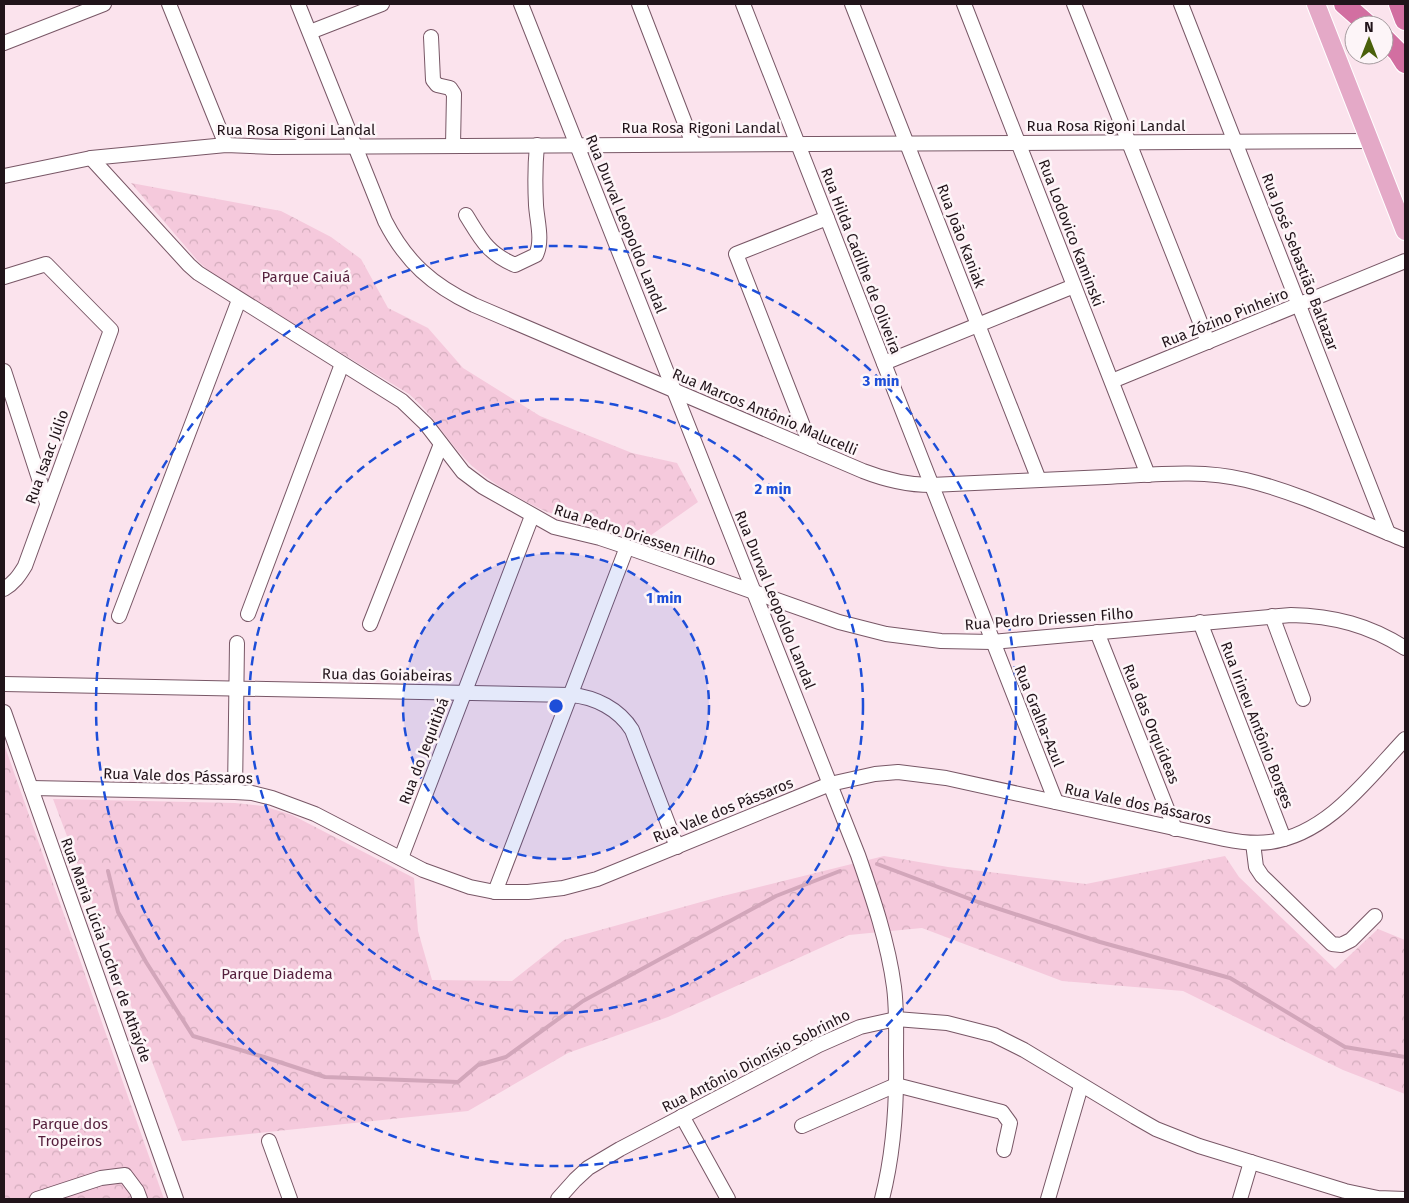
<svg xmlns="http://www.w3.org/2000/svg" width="1409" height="1203" font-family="'Fira Sans',sans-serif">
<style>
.park{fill:url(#park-crowns)}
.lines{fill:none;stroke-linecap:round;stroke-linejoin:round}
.stream{stroke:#d2a6ba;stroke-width:4}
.minor-casing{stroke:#785766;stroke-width:16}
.major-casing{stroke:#fff;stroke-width:20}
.highway-casing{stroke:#fff;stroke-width:22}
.minor{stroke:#fff;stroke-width:14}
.major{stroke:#e4a9c7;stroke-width:18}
.highway{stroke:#d26fa1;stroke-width:20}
.ring{fill:none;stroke:#1d4ed8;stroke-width:2.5;stroke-dasharray:9 6}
.labels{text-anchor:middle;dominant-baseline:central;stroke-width:5;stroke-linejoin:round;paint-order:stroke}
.street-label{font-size:15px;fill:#21141a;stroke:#fdf5f8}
.park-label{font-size:15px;fill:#551f3c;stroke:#fdf5f8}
.centre{fill:#1d4ed8;stroke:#fdf5f8;stroke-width:2.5}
.ring-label{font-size:15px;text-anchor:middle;font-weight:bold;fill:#1d4ed8;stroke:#fdf5f8;stroke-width:5;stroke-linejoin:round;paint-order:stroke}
</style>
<defs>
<pattern id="park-crowns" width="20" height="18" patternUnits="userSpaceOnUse" patternTransform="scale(1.25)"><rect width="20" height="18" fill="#f5c9dc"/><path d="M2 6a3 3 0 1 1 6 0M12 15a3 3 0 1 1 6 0" fill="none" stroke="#d2acbc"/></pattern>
</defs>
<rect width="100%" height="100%" fill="#fbe3ed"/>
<g class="park">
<path d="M131,183L281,211L331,237L361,259L388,308L428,328L463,368L540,416L632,453L677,463L698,502L647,538L547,512C522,501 482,478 464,458C445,437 431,413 409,394L214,276L198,261Z"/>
<path d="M4,744L164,1199H4Z"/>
<path d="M53,799L235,803L263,806L292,815L414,878L418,931L432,980L512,981L564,940L719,897L884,856L948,867L1086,884L1225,856L1239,877L1335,969L1378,929L1405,940V1094L1343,1070L1183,991L1062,981L922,928L849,935L668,1017L568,1053L468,1111L182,1141Z"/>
</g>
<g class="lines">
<g class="stream">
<path d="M877,864L978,902L1100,942L1230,978L1345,1047L1405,1057"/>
<path d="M108,871L118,912L146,962L193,1036L264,1057L325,1077L458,1082L478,1065L506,1057L583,1001L776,896L840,871"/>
</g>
<defs>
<g id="minor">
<path d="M169,4L226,145"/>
<path d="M298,4L385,221C406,262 432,285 474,305L863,471C886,480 907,485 931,485C989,482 1048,480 1106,477C1152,475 1200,469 1246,480C1300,493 1353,519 1405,540"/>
<path d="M521,4L858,855C873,898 888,942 894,987C897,1010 896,1033 896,1056C897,1104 894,1152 882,1199"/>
<path d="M639,4L693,144"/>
<path d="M743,4L1056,802"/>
<path d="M852,4L1039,480"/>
<path d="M964,4L1148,475"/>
<path d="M1074,4L1208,342"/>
<path d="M1181,4L1388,533"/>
<path d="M310,32L382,4"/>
<path d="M431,37L433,80L437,85L450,88L454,94L453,145"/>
<path d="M4,43L104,4"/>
<path d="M91,158L189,265L198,273L402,401L426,424L463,472L483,487L554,527L600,538L627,547L839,622L886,634L941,641L992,642L1291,615C1334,616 1369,625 1405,648"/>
<path d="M4,176L91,158L226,145L273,147L1370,141"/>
<path d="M466,215C481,239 487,253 515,265L536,255C543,240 537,221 536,205C535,185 535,165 537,145"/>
<path d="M4,277L46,264L111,330L25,566C19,576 14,583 4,589"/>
<path d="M884,363L1074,286"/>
<path d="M4,371L47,503"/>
<path d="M1112,381L1405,261"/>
<path d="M812,449L736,254L827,218"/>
<path d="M248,614L342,364"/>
<path d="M119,616L239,300"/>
<path d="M1272,616L1303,699"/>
<path d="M1200,622L1284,839"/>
<path d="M370,624L441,444"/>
<path d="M1097,632L1175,829"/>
<path d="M4,684L571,695C595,697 619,709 632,730L677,847"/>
<path d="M4,712L176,1199"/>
<path d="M31,788L235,792L252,793L272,798L315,814L423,870L470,887L495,892H528L563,888L597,879L830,784L875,774L898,772L946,778L1224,839C1239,842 1255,844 1270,842C1328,834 1367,779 1405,739"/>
<path d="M235,792L237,643"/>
<path d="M1253,843L1256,867L1262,876L1332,944L1341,945L1351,940L1375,916"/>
<path d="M401,858L532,516"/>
<path d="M495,892L627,547"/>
<path d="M682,1116L728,1199"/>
<path d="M802,1126L896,1085L1002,1112L1010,1123L1004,1150"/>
<path d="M269,1141L290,1199"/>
<path d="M37,1199L101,1178L125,1175L137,1191L140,1199"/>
<path d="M558,1199L575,1180L588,1168L620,1149L819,1045L860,1027L896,1019L947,1023L994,1035L1024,1050L1135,1117L1156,1129L1199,1146L1345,1191L1378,1198L1405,1199"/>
<path d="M1048,1199L1081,1086"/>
<path d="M1240,1199L1251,1162"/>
</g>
<path id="major" d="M1316,4L1405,231"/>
<g id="highway">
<path d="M1344,4L1368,25"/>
<path d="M1399,4L1405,20"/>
<path d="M1384,38L1398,52L1405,63"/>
</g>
</defs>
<use href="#minor" class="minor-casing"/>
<use href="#major" class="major-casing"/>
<use href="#highway" class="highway-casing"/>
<use href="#minor" class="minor"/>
<use href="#major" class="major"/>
<use href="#highway" class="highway"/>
</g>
<circle cx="556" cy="706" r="153" fill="#1d4ed8" fill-opacity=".12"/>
<g class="ring">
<circle cx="556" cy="706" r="153"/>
<circle cx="556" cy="706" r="307"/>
<circle cx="556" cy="706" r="460"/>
</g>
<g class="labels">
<g class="street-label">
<text x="1106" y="126">Rua Rosa Rigoni Landal</text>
<text x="701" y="128">Rua Rosa Rigoni Landal</text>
<text x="296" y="130">Rua Rosa Rigoni Landal</text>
<text transform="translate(626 224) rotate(68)">Rua Durval Leopoldo Landal</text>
<text transform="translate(1071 233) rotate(69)">Rua Lodovico Kaminski</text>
<text transform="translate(961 236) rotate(69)">Rua João Kaniak</text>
<text transform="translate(861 261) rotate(69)">Rua Hilda Cadilhe de Oliveira</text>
<text transform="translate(1300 262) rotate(69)">Rua José Sebastião Baltazar</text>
<text transform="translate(1225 318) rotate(-22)">Rua Zózino Pinheiro</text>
<text transform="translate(765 412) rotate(23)">Rua Marcos Antônio Malucelli</text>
<text transform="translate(47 457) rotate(-70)">Rua Isaac Júlio</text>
<text transform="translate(635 535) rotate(18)">Rua Pedro Driessen Filho</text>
<text transform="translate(775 600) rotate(68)">Rua Durval Leopoldo Landal</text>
<text transform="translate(1049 619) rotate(-4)">Rua Pedro Driessen Filho</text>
<text transform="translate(387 675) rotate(1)">Rua das Goiabeiras</text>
<text transform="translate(1039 716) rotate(68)">Rua Gralha-Azul</text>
<text transform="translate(1151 724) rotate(68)">Rua das Orquídeas</text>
<text transform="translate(1257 725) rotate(69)">Rua Irineu Antônio Borges</text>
<text transform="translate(424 751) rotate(-69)">Rua do Jequitibá</text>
<text transform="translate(178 776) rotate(2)">Rua Vale dos Pássaros</text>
<text transform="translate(1138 804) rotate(12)">Rua Vale dos Pássaros</text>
<text transform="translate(723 810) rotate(-22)">Rua Vale dos Pássaros</text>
<text transform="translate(106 950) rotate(70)">Rua Maria Lúcia Locher de Athaýde</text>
<text transform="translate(756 1061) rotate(-27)">Rua Antônio Dionísio Sobrinho</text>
</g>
<g class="park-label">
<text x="306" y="277">Parque Caiuá</text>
<text x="277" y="974">Parque Diadema</text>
<text x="70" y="1124">Parque dos<tspan x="70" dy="17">Tropeiros</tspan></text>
</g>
</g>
<circle cx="556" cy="706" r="8" class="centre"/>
<g class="ring-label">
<text x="881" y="386">3 min</text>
<text x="773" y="494">2 min</text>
<text x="664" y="603">1 min</text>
</g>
<rect width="1409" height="1203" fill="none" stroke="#21141a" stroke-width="10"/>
<g transform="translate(1369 40)"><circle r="24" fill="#fdf5f8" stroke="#a59b9f"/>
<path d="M0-4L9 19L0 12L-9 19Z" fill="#4a600b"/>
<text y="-8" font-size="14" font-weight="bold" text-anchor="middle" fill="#21141a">N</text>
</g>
</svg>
